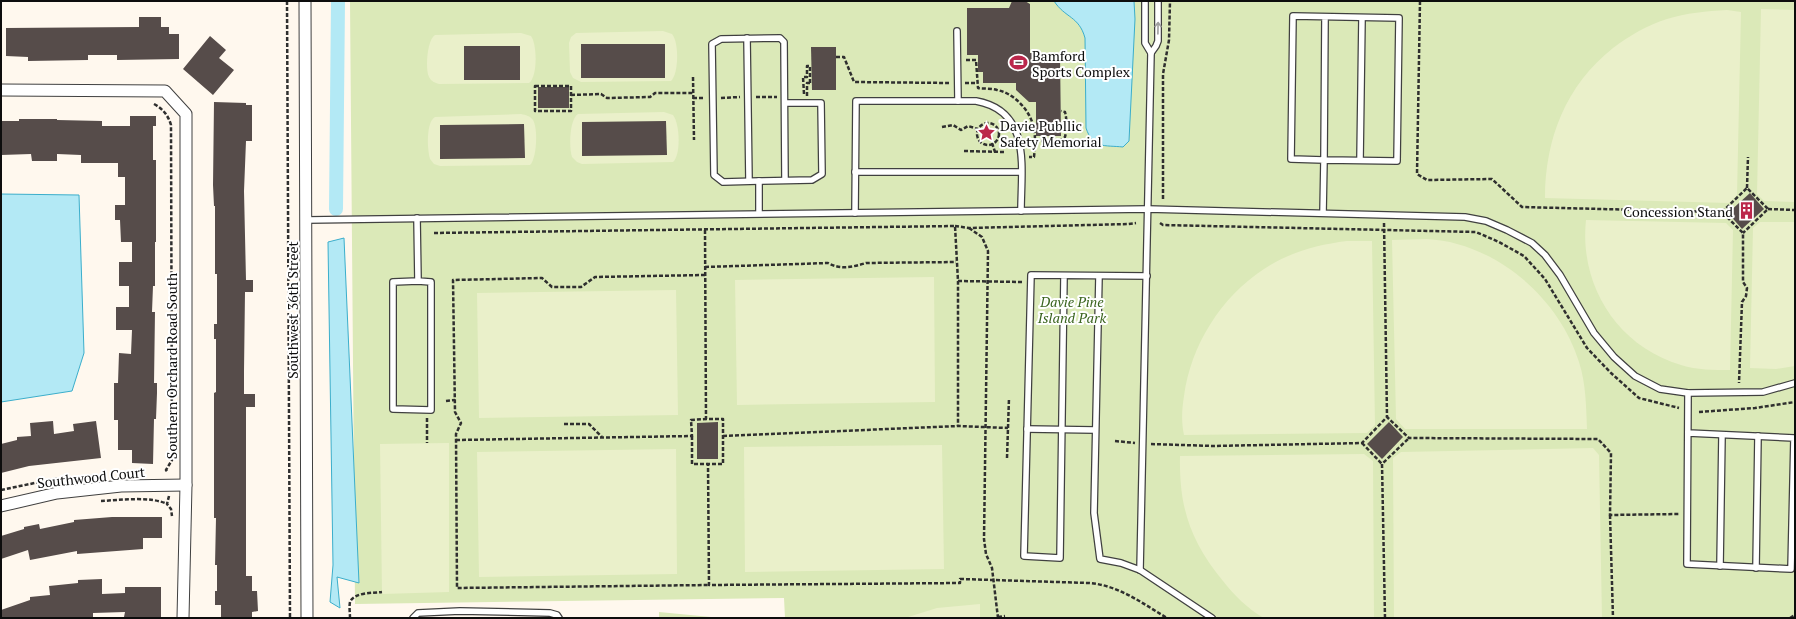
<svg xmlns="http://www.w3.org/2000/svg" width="1796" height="619" font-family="'PT Serif',serif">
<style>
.green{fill:#dbe9b8}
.pitch{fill:#eaf0ca}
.water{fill:#b3e9f5;stroke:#3baecb}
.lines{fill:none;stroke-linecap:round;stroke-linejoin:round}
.canal{stroke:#b3e9f5;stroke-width:14}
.building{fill:#564c4a}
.lane-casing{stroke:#404040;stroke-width:8}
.street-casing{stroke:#404040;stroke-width:13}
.path{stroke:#2f2f2f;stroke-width:2.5;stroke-dasharray:4 2;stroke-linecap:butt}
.lane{stroke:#fff;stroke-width:5.5}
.street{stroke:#fff;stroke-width:11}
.oneway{stroke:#9e9e9e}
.labels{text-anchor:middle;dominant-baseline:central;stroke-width:4;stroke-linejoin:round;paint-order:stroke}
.poi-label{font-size:14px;fill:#0d0d0d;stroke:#fff;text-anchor:start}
.park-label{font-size:14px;font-style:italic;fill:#3a641e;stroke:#fff}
.street-label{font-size:14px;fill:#0d0d0d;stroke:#fff}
</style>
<rect width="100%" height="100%" fill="#fff8ee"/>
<g class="green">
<path d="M350,1H1795V618H785L784,598L355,604Z"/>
<path d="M659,612L711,617V618H659Z"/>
</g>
<g class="pitch">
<path d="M1761,9L1795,10V202L1764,201L1757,194Z"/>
<path d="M1727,10L1741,12L1737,195L1729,203L1545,198C1545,139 1566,85 1613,48C1629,36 1647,25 1667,19C1686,13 1707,11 1727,10Z"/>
<path d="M663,31L672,34C679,42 679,73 671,81L581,82L573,78L570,72L569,43L571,37L576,33Z"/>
<path d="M521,33L531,36C537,44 538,76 529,83L439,84C435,83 431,81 429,77C425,69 427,40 435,35Z"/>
<path d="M664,112L673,115C680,124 681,155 673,162L582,164L577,162L572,157C569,148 569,120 578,114Z"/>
<path d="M521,114C526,115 530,116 533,120C538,128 537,158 530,165L440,166L434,164L430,159C427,149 426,122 435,117Z"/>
<path d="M1586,220L1726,223L1733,230L1730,370C1714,370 1697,370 1681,365C1617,346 1579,285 1586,220Z"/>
<path d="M1760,222H1795V366L1776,369L1750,368L1753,228Z"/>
<path d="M1427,239C1437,240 1448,241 1457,244C1513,259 1562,307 1579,362C1586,384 1586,406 1587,429H1405L1396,419L1392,240Z"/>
<path d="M1347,241H1372L1375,425L1367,433L1184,435C1181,421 1182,409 1184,396C1191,345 1221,297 1264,269C1290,252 1316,245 1347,241Z"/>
<path d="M934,277L935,402L737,405L735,280Z"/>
<path d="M676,290L678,415L479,418L477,293Z"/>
<path d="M449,443V592L382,594L380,444Z"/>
<path d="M942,445L944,569L745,572L744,447Z"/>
<path d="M1593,448L1599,455L1602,618H1394L1393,458L1401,452Z"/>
<path d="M676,449L677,574L479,577L477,452Z"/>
<path d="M1364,454L1373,461L1374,618H1264C1248,609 1234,595 1223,581C1190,541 1179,507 1180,456Z"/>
<path d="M980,604V618H905L937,608Z"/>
</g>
<g class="water">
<path d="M1054,1H1134L1135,19L1129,141L1123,147C1104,145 1093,149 1086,128L1085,38C1079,16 1065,18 1054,1Z"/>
<path d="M1,194L79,195L84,353L72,391L1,402Z"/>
<path d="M344,238L359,583L337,577L340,608L330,602L333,565L328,242Z"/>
</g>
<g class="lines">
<path class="canal" d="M336,209L338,1"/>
</g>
<g class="building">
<path d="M1012,1H1025L1030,4V53H1060L1061,136H1036V102H1029L1016,90V83H983V72H978V55H967V8H1009Z"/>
<path d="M139,17H161V27H169V34H179V59L117,60V55H88V60L28,61V57L6,56V28L139,27Z"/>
<path d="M210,36L226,50L219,58L234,70L213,95L183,69Z"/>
<rect x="581" y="44" width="84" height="34"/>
<rect x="464" y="46" width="56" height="34"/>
<path d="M811,47H836V90H812Z"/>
<rect x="538" y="87" width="31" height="21"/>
<path d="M214,102L246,103V105H252V141H246L244,191L246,280H253V292H245L244,371V394H255V407H246V576H252V591H257L258,611L252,612V618H221V605H215V591H217V565H215L216,518H214V393L216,392V339H214V324H217V274H215V206H214L213,185Z"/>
<path d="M130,116H156V126H153V160H156V242H155V286H153L152,312H155L154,383H157V393L156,419H154L153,464L132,463V450H118V420H114V383H118L119,353L131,354L132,330H116V307H129V286H119V262H132V242H121L120,220H115V205H125V177H118V163H81V155L57,154V161H32L31,154L1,155V121H19V119H57V120L102,121V126H130Z"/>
<path d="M666,121L667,155L582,156V122Z"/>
<path d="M524,124L525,158L440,159V125Z"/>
<path d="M1750,193L1764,209L1742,229L1728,213Z"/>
<path d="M53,421L54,434L74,431L73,424L96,421L101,458L29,466L1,473V444L17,440V437L31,436L30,423Z"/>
<path d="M718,422V459H697V423Z"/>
<path d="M1389,422L1403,437L1382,459L1367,444Z"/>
<path d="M112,517H162V538H143V549L77,554V551L30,560L28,550L1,559V536L24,529V527L39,524L40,529L74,522V520Z"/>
<path d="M102,579V594L125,593V587H161V618L124,617L125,612L93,613V618H1V610L30,600V597L50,595L49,586L78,583V580Z"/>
</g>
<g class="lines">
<defs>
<g id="lane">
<path d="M1145,1V43L1151,53"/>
<path d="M957,31L958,101"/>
<path d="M747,38L749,181"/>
<path d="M1360,160L1362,18"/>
<path d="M855,172H1021"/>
<path d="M759,181L723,182L714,175L712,44L721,39L780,38L784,42L785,180"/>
<path d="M759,213V181L812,180L822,174L821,103H785"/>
<path d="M855,213L856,101H976C1032,111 1021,168 1021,211"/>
<path d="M1323,213L1324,160L1291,159L1293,16L1399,18L1397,161L1324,160L1325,17"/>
<path d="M417,218L418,281L393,282V409L431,410V282L418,281"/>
<path d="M307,220L1148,209L1465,217L1486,221L1507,230L1532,243L1545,255L1560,275L1594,333L1614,357L1635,376L1660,389L1688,393L1763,392L1795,383"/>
<path d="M1064,276L1060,558L1024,556L1031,275L1147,276"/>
<path d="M1099,276L1094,513L1100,559L1121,563L1140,570L1212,618"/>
<path d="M1027,429L1095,430"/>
<path d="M1688,433L1794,438L1791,569L1687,564L1688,393"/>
<path d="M1720,566L1722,435"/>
<path d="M1756,568L1758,436"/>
<path d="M1140,570L1151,53L1156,46L1158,41V1"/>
<path d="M413,618L418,613L460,611L550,613L557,615L559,618"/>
</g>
<g id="street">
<path d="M305,1L307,618"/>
<path d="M1,90L165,91L186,114V485L183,618"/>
<path d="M1,506L57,493L121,486L186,485"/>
</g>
</defs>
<use href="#lane" class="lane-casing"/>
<use href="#street" class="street-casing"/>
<g class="path">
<path d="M287,1L290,618"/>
<path d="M1420,1L1417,174L1427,180L1492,179L1522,207L1722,212L1743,233V282L1747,288L1746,296L1742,302L1739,383"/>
<path d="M836,57H844L854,82L949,83"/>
<path d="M966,60H976L978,88C984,89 991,88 997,90C1013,93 1029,109 1033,125C1036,135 1035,147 1034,157H1029"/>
<path d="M693,77L694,140"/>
<path d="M965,83H977"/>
<rect x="535" y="86" width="36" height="25"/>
<path d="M804,94L803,77H807V66H810V83"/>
<path d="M571,95L601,94L607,98L650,97L655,93H693"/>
<path d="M807,96V83H811"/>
<path d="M756,97H777"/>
<path d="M693,98H705"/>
<path d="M721,98L740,97"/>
<path d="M154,104C163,109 168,115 171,125L172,460L166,470L168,473"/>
<circle cx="988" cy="134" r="11"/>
<path d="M942,127L953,125L961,130L968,126L978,129"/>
<path d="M1035,141C1047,140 1054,146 1065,137C1067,129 1067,120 1065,112L1061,111"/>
<path d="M992,143L995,152"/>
<path d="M964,151L1005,152"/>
<path d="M1747,188L1748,157"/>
<path d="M1163,199V74L1169,40L1170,1"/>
<path d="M1768,209L1795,210"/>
<path d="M1722,212L1747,188L1768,209L1743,233"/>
<path d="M1160,223L1163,225L1476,232L1499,242L1524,256L1545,279L1587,348L1611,373L1639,398L1679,408"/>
<path d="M1384,223L1387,417"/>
<path d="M955,226L969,228L1128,224L1136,223"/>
<path d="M969,228L982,237L988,251L984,539L986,554L992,568L998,618"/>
<path d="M705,230L706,419H723V464H708L709,585L960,583V579L1089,583C1118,585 1142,603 1167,618"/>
<path d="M434,233L955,226L958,281V426"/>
<path d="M705,267L828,263C840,270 853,267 866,263L956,262"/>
<path d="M705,275L595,277L581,287H552L542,278L453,280L455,412L461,423L456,434L457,588L709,585"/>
<path d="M958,281L1023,282"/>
<path d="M446,401L455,400"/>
<path d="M1699,412L1755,408L1795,402"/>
<path d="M427,418V443"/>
<path d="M564,424H589L602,437"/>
<path d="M692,436V464H708"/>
<path d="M723,436L958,426L1008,428"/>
<path d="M456,440L692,436L691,420L706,419"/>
<path d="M1115,441L1135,443"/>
<path d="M1362,443L1382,464"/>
<path d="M1151,444L1214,446L1362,443L1387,417L1409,438L1598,439L1611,453L1610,515L1679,514"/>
<path d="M1007,458L1009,398"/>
<path d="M1,490L54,479L105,475"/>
<path d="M169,496L167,504L171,509L172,516"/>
<path d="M101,501C120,500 151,496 167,504"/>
<path d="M1610,515L1613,618"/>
<path d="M998,617L1005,616"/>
<path d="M350,618C350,613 349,607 350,602C354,592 374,593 382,592"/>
<path d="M1385,618L1382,464L1409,438"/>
<path d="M1790,618L1795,615"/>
</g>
<use href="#lane" class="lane"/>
<use href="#street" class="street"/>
</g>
<defs><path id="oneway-shaft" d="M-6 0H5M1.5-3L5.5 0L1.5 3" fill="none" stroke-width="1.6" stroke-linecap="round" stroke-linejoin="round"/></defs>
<use class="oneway" href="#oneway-shaft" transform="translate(1158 28) rotate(-89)"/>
<defs>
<symbol id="stadium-bare" viewBox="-9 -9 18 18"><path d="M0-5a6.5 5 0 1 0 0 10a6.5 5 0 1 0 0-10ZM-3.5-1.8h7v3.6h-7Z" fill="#bb274b" stroke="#fff" stroke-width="2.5" paint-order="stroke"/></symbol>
<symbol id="sight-bare" viewBox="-9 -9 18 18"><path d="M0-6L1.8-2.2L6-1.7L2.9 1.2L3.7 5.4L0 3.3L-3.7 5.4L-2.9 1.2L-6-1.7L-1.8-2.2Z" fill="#bb274b" stroke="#fff" stroke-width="2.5" paint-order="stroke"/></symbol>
<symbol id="building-bare" viewBox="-9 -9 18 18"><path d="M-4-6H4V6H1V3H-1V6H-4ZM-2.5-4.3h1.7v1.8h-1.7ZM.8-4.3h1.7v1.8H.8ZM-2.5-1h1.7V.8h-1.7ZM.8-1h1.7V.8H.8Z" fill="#bb274b" stroke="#fff" stroke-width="2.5" paint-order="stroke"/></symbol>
</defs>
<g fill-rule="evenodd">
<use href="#stadium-bare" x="1006" y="50" width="25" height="25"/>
<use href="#sight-bare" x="974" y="120" width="25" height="25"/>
<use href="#building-bare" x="1734" y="198" width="25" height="25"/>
</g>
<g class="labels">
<g class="poi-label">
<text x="1032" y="55">Bamford<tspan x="1032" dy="16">Sports Complex</tspan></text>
<text x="1000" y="125">Davie Publlic<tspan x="1000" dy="16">Safety Memorial</tspan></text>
<text x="1733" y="211" text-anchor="end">Concession Stand</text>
</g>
<g class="park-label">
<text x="1072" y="301">Davie Pine<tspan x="1072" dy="16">Island Park</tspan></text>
</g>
<g class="street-label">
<text transform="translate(292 310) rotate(-90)">Southwest 36th Street</text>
<text transform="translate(171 366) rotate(-90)">Southern Orchard Road South</text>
<text transform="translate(91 477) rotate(-6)">Southwood Court</text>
</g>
</g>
<rect width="1796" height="619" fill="none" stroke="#0d0d0d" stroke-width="4"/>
</svg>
